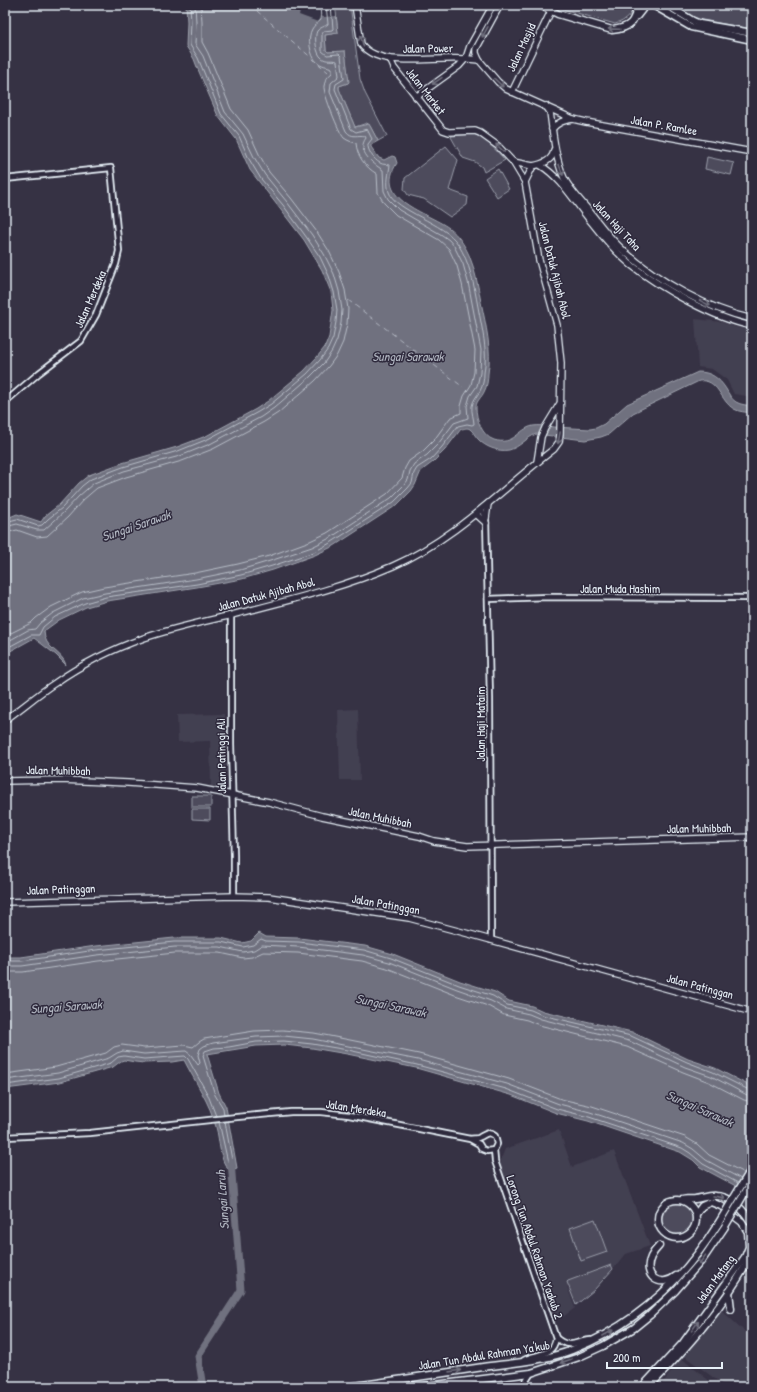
<svg xmlns="http://www.w3.org/2000/svg" width="757" height="1392" font-family="'Patrick Hand',sans-serif">
<style>
.built{fill:#433f51}
.green{fill:#4d4b5c;stroke:#9a9eaa}
.water{fill:#70717f;stroke:#a0a4af}
.pier{fill:#363244}
.lines{fill:none;stroke-linecap:round;stroke-linejoin:round}
.shore{stroke:#b8bec8;stroke-width:1}
.river{stroke:#70717f;stroke-width:7}
.ferry{stroke:#b2b7c2;stroke-width:1;stroke-dasharray:5 4;stroke-linecap:butt}
.tertiary-casing{stroke:#e8f1f8;stroke-width:8}
.secondary-casing{stroke:#e8f1f8;stroke-width:8}
.primary-casing{stroke:#e8f1f8;stroke-width:9}
.tertiary{stroke:#2f2a3d;stroke-width:4.5}
.secondary{stroke:#2f2a3d;stroke-width:5.5}
.primary{stroke:#2f2a3d;stroke-width:6}
.primary-bridge-casing{stroke:#e8f1f8;stroke-width:9;stroke-linecap:butt}
.primary-bridge{stroke:#2f2a3d;stroke-width:6}
.oneway{stroke:#70707e}
.labels{text-anchor:middle;dominant-baseline:central;stroke-width:3;stroke-linejoin:round;paint-order:stroke}
.street-label{font-size:12px;fill:#e8f1f8;stroke:#2f2a3d}
.water-label{font-size:13px;font-style:italic;fill:#b2b7c2;stroke:#2f2a3d}
</style>
<rect width="100%" height="100%" fill="#363244"/>
<filter id="ink" filterUnits="userSpaceOnUse"><feTurbulence type="fractalNoise" baseFrequency=".025" numOctaves="2"/><feDisplacementMap in="SourceGraphic" scale="8" xChannelSelector="R" yChannelSelector="G"/><feConvolveMatrix kernelMatrix="1 2 1 2 8 2 1 2 1" color-interpolation-filters="sRGB"/></filter>
<g filter="url(#ink)">
<g class="built">
<path d="M695,319L722,322L736,327L748,329V330L752,331V397L734,394L727,380L712,369L698,367Z"/>
<path d="M358,709L360,780H340L338,710Z"/>
<path d="M224,714L226,786L211,787L210,741L178,742L177,715Z"/>
<path d="M559,1130L572,1167L614,1151L650,1246L626,1254L616,1266L611,1269L567,1286L575,1308L560,1319L551,1312L499,1164L505,1149Z"/>
<path d="M721,1310L752,1338V1387H726L683,1355Z"/>
<path d="M681,1358L717,1387H660Z"/>
</g>
<g class="green">
<path d="M335,5H350L360,79L365,93L387,136L378,141L370,126L367,123L355,127L339,89V86L348,83L347,69L345,51L328,52L326,50L325,35L338,33Z"/>
<path d="M549,5H635C631,15 626,21 615,24Z"/>
<path d="M674,5H752V29L697,19Z"/>
<path d="M474,134C486,139 496,150 505,160L484,172L482,167L475,162L463,158L451,137L452,136Z"/>
<path d="M446,146L458,160L449,190L468,197L467,205L450,217L424,199L408,195L404,189L405,178Z"/>
<path d="M707,157L734,163L731,175L705,169Z"/>
<path d="M498,169L509,189L497,197L485,178Z"/>
<rect x="192" y="796" width="19" height="11"/>
<path d="M192,809H210V820L192,819Z"/>
<circle cx="677" cy="1219" r="16"/>
<path d="M595,1219L607,1252L581,1261L570,1228Z"/>
<path d="M611,1265L613,1269L594,1290L576,1305L567,1282L568,1281Z"/>
</g>
<g class="water">
<path d="M186,5H335L338,33L325,35L326,50L328,52L345,51L349,82L348,83L339,86V89L355,127L369,124L378,141L371,145V147L379,158L384,160L392,156L395,157L397,163C373,200 427,212 449,228C458,235 464,244 469,255C475,269 478,286 481,302C486,326 492,349 488,374C488,379 487,387 484,392C482,397 476,401 476,407C476,419 482,436 494,440C514,446 518,429 533,426C539,425 547,426 554,427C566,428 578,428 590,429L596,428L604,424L627,404L698,372C711,372 719,378 726,389C729,394 731,399 736,402C741,405 747,405 752,406V413C746,412 739,412 734,409C720,401 718,378 699,381L633,413L609,434L601,437L585,440L536,434C526,438 520,447 509,450C498,452 485,447 478,439C475,436 473,431 470,429C467,427 464,429 461,429L445,450L433,462L421,471L415,485L411,491L397,505L334,546L315,555L273,570L242,579L197,587L107,601L86,607L59,620L44,631C44,649 62,651 66,665L56,655L34,638L5,654V519L17,514L41,522L45,516L59,505L79,483L89,475L122,463L177,447L206,436L256,409L268,401L304,371L317,357L325,347L329,337L333,310L331,292L322,270L304,240L250,170L236,139L218,116L197,67L194,59L186,46L187,22Z"/>
<path d="M259,933L266,937L299,938L365,946L393,954L460,981L495,992L509,1001L532,1006L543,1011L632,1032L688,1059L715,1068L752,1087V1198L734,1185L700,1167L693,1160L680,1152L650,1142L588,1121L556,1113L511,1095L416,1068L347,1054L312,1048L284,1045L256,1046L207,1054L219,1093L226,1107L237,1168L230,1171C219,1162 220,1140 216,1127C210,1103 195,1082 184,1060L172,1062L144,1063L135,1062L124,1060L121,1061L113,1067L60,1082L5,1089V957H21L96,946L174,938H221L242,943L251,941Z"/>
</g>
<path class="pier" d="M302,5H324L323,7L326,8L335,6L336,16L324,17L320,16L318,22L299,15Z"/>
<g class="lines">
<g class="shore">
<path d="M5,522L17,519L38,526L42,525L48,519L62,508L82,486L91,479L123,467L178,451L208,439L258,412L271,404L307,374L320,360L328,349L333,338L336,322L337,310L334,292L329,276L320,257L307,238L283,205L261,179L249,159L239,136L221,114L198,58L190,45L191,22L190,5"/>
<path d="M5,527L17,524L37,530H44L64,512L79,496L94,483L124,471L180,456L210,444L261,417L274,408L310,377L324,363L332,351L337,340L341,323L342,310L339,291L334,274L324,254L312,235L287,202L265,175L254,157L243,134L225,112L203,56L195,44L196,22L195,5"/>
<path d="M5,533L17,530L37,537L47,536L68,517L83,500L97,488L126,477L182,461L213,449L264,422L278,413L315,381L329,366L337,355L343,342L347,324L348,309L345,290L339,272L329,251L317,232L291,198L269,172L259,154L248,130L231,109L208,53L202,42V22L201,5"/>
<path d="M5,636L31,623L36,618L51,607L82,592L104,587L195,573L238,564L269,556L310,541L327,533L387,494L402,478L405,468L409,461L423,451L434,440L450,418L461,413V406L464,396L471,385L474,372L475,350L462,284L457,266L449,249L439,240L396,215L384,203L378,193L377,174C365,167 357,156 356,143C352,142 348,141 344,138C339,133 323,93 324,86C325,80 328,76 332,73V68C327,66 322,66 317,62C310,56 307,37 312,29C314,25 318,23 321,20L320,5"/>
<path d="M5,643L28,630L35,629L40,623L53,613L83,598L105,593L196,579L240,570L270,561L312,547L330,538L391,498L404,485L408,480L410,471L414,464L427,455L438,444L454,423L468,418L467,406L470,396L477,386L480,373L481,350L468,282L463,264L454,246L449,240L442,235L399,210L388,199L384,191L383,170C373,164 356,151 366,138L365,136C358,134 352,139 346,131L330,92L331,83L339,76L337,61C332,59 327,62 322,58C316,54 314,37 317,31C320,27 325,27 328,24L326,5"/>
<path d="M5,649L31,635H39L43,627L55,617L85,603L106,597L197,584L241,575L272,566L314,552L332,542L394,502L408,488L412,483L414,473L417,468L431,459L442,447L458,426L467,424L472,425L474,424C474,419 471,412 472,406C473,400 477,396 480,391C483,386 484,378 484,373C488,350 482,329 478,307C474,285 470,263 458,244C445,223 395,211 389,192C386,183 389,173 390,165C387,164 383,165 380,163C374,160 367,150 368,144L372,139L367,129L356,132L351,129L335,89L336,84L344,79L341,56L339,54L327,55L322,51V34L324,31L332,30L333,29L331,5"/>
<path d="M5,961H22L96,950L174,942H221L243,947L253,945L261,939L266,941L299,942L364,950L374,953L391,958L459,985L493,996L507,1005L531,1010L542,1015L631,1036L687,1062L713,1072L747,1089L752,1091"/>
<path d="M5,966H22L97,955L175,947H220L243,952L254,950L262,945L298,947L363,955L389,962L457,989L491,1001L506,1009L529,1014L541,1019L629,1041L685,1067L711,1076L747,1095L752,1096"/>
<path d="M5,972H23L98,961L175,953H220L243,958L252,957L263,952L298,953L362,961L387,968L455,995L488,1006L504,1015L527,1020L539,1025L627,1047L683,1072L709,1082L744,1100L752,1102"/>
<path d="M5,1074L56,1067L106,1053L114,1047L122,1045L144,1048L184,1045L193,1047L199,1042L204,1039L254,1031L283,1030L314,1033L350,1040L419,1054L509,1079L561,1099L592,1106L685,1137L697,1144L709,1155L744,1173"/>
<path d="M5,1080L58,1073L109,1058L117,1053L123,1051L144,1054L186,1051L191,1055L198,1065L200,1063L198,1055L200,1049L204,1046L213,1043L256,1037L284,1036L313,1039L418,1060L507,1084L559,1104L590,1112L683,1143L693,1149L706,1160L741,1179"/>
<path d="M5,1085L59,1078L111,1063L118,1057L124,1056L144,1059L185,1056L188,1059L208,1095L216,1116"/>
<path d="M224,1115L223,1108L215,1095L203,1056L205,1051L214,1048L229,1047L256,1042L284,1041L312,1044L348,1050L417,1065L506,1089L557,1109L589,1117L682,1148L690,1153L703,1164L738,1183"/>
<path d="M219,1122L227,1158L228,1162H230L232,1160L225,1122"/>
</g>
<path class="river" d="M203,1387L198,1356L241,1290L231,1161"/>
<g class="ferry">
<path d="M250,5L328,72"/>
<path d="M259,5V12"/>
<path d="M348,300L463,387"/>
</g>
<defs>
<g id="tertiary">
<path d="M5,179L111,168L119,251L116,264L96,315L81,341L39,373L5,402"/>
<path d="M481,510L486,518L490,699L491,940"/>
<path d="M488,599L549,597L752,598"/>
<path d="M231,615V744L234,855V896"/>
<path d="M5,1137L90,1133L237,1117L291,1112H321L349,1115L470,1139C473,1138 478,1139 480,1137C486,1134 488,1131 495,1136L497,1144L494,1150L487,1151L482,1149L479,1144L470,1139"/>
<path d="M494,1150L495,1161L556,1338C553,1357 538,1353 524,1360"/>
<path d="M556,1338C571,1350 575,1341 591,1340"/>
<path d="M462,1383L471,1387"/>
<path d="M522,1387L531,1373"/>
</g>
<g id="secondary">
<path d="M355,5L361,44C367,53 381,58 391,59C420,62 450,56 479,60L498,82L506,89L573,119L586,122L752,152"/>
<path d="M390,59L394,68L443,130L449,132L475,131L480,133L498,146L513,162L533,166"/>
<path d="M479,60L476,53V49L500,5"/>
<path d="M512,92L551,11"/>
<path d="M416,97L459,66L466,58L470,46L493,5"/>
<path d="M546,106L550,112C553,134 555,157 564,178C570,190 581,201 590,212C600,225 611,240 624,251C658,281 707,309 752,319"/>
<path d="M552,129C558,122 564,120 573,119"/>
<path d="M540,165C562,178 576,204 593,224C604,238 616,252 630,264C662,289 713,318 752,326"/>
<path d="M525,182L533,166C542,164 553,161 554,150"/>
<path d="M537,462L541,437L545,428L559,405"/>
<path d="M476,514L486,523"/>
<path d="M486,518L488,504"/>
<path d="M5,720C22,708 38,694 55,683C82,664 113,649 144,638C173,628 202,622 232,615C286,601 342,588 393,566C455,539 502,489 554,449L559,442L560,434L561,363L557,325L539,260L525,182L513,162"/>
<path d="M5,781L61,780L128,783L197,788L269,802L322,816L419,836L434,841L467,846L752,837"/>
<path d="M5,902L234,896L269,897L409,918L473,935L752,1012"/>
</g>
<g id="primary">
<path d="M540,5L558,14L612,30C631,28 634,22 638,5"/>
<path d="M653,5L691,27L752,40"/>
<path d="M667,5L693,21L700,24L752,33"/>
<path d="M637,16L644,7L650,5"/>
<circle cx="677" cy="1219" r="19"/>
<path d="M682,1200C686,1199 691,1199 695,1199C702,1198 709,1195 716,1196C731,1196 745,1211 752,1224"/>
<path d="M659,1246C656,1249 653,1253 651,1257C642,1276 660,1289 676,1276"/>
<path d="M729,1292L731,1309"/>
<path d="M348,1387C393,1381 438,1374 483,1367C512,1363 544,1361 572,1350C635,1325 682,1282 718,1224"/>
<path d="M420,1387L531,1373L579,1357L603,1346L634,1328L650,1315L675,1291L703,1259L724,1228"/>
<path d="M642,1387L683,1343L735,1271L745,1257L749,1247L748,1232L742,1222L721,1206L711,1202L702,1206L696,1214"/>
<path d="M649,1387C688,1346 726,1304 752,1254"/>
</g>
</defs>
<use href="#tertiary" class="tertiary-casing"/>
<use href="#secondary" class="secondary-casing"/>
<use href="#primary" class="primary-casing"/>
<use href="#tertiary" class="tertiary"/>
<use href="#secondary" class="secondary"/>
<use href="#primary" class="primary"/>
<defs>
<g id="primary-bridge">
<path d="M718,1224L752,1168"/>
<path d="M724,1228L752,1181"/>
</g>
</defs>
<use href="#primary-bridge" class="primary-bridge-casing"/>
<use href="#primary-bridge" class="primary-bridge"/>
</g>
<defs><path id="oneway-shaft" d="M-6 0H5M1.5-3L5.5 0L1.5 3" fill="none" stroke-width="1.6" stroke-linecap="round" stroke-linejoin="round"/></defs>
<g class="oneway">
<use href="#oneway-shaft" transform="translate(614 29) rotate(-178)"/>
<use href="#oneway-shaft" transform="translate(485 32) rotate(119)"/>
<use href="#oneway-shaft" transform="translate(362 41) rotate(-105)"/>
<use href="#oneway-shaft" transform="translate(437 81) rotate(145)"/>
<use href="#oneway-shaft" transform="translate(499 83) rotate(44)"/>
<use href="#oneway-shaft" transform="translate(500 148) rotate(-136)"/>
<use href="#oneway-shaft" transform="translate(561 170) rotate(69)"/>
<use href="#oneway-shaft" transform="translate(705 303) rotate(26)"/>
<use href="#oneway-shaft" transform="translate(559 438) rotate(101)"/>
<use href="#oneway-shaft" transform="translate(719 1197) rotate(10)"/>
<use href="#oneway-shaft" transform="translate(702 1260) rotate(126)"/>
<use href="#oneway-shaft" transform="translate(695 1326) rotate(-54)"/>
<use href="#oneway-shaft" transform="translate(608 1333) rotate(-30)"/>
<use href="#oneway-shaft" transform="translate(566 1361) rotate(161)"/>
<use href="#oneway-shaft" transform="translate(455 1371) rotate(-8)"/>
</g>
</g>
<g class="labels">
<g class="street-label">
<text transform="translate(521 47) rotate(-65)">Jalan Masjid</text>
<text transform="translate(428 48) rotate(-1)">Jalan Power</text>
<text transform="translate(426 91) rotate(52)">Jalan Market</text>
<text transform="translate(664 125) rotate(10)">Jalan P. Ramlee</text>
<text transform="translate(617 225) rotate(47)">Jalan Haji Taha</text>
<text transform="translate(555 270) rotate(76)">Jalan Datuk Ajibah Abol</text>
<text transform="translate(90 299) rotate(-66)">Jalan Merdeka</text>
<text x="620" y="588">Jalan Muda Hashim</text>
<text transform="translate(266 594) rotate(-15)">Jalan Datuk Ajibah Abol</text>
<text transform="translate(480 724) rotate(-90)">Jalan Haji Mataim</text>
<text transform="translate(221 756) rotate(-91)">Jalan Patinggi Ali</text>
<text transform="translate(58 770) rotate(1)">Jalan Muhibbah</text>
<text transform="translate(380 817) rotate(12)">Jalan Muhibbah</text>
<text transform="translate(699 828) rotate(-1)">Jalan Muhibbah</text>
<text transform="translate(61 889) rotate(-2)">Jalan Patinggan</text>
<text transform="translate(386 904) rotate(10)">Jalan Patinggan</text>
<text transform="translate(700 986) rotate(15)">Jalan Patinggan</text>
<text transform="translate(356 1108) rotate(9)">Jalan Merdeka</text>
<text transform="translate(535 1247) rotate(71)">Lorong Tun Abdul Rahman Yaakub 2</text>
<text transform="translate(715 1279) rotate(-54)">Jalan Matang</text>
<text transform="translate(484 1355) rotate(-9)">Jalan Tun Abdul Rahman Ya'kub</text>
</g>
<g class="water-label">
<text x="408" y="356">Sungai Sarawak</text>
<text transform="translate(136 525) rotate(-19)">Sungai Sarawak</text>
<text transform="translate(391 1005) rotate(12)">Sungai Sarawak</text>
<text transform="translate(66 1006) rotate(-4)">Sungai Sarawak</text>
<text transform="translate(700 1108) rotate(24)">Sungai Sarawak</text>
<text transform="translate(222 1200) rotate(-94)">Sungai Laruh</text>
</g>
</g>
<rect width="757" height="1392" fill="none" stroke="#2f2a3d" stroke-width="20"/>
<rect x="10" y="10" width="737" height="1372" fill="none" stroke="#e8f1f8" stroke-width="1.5" filter="url(#ink)"/>
<path d="M607 1362v6h115v-6" fill="none" stroke="#e8f1f8" stroke-width="2"/>
<text x="613" y="1362" font-size="12" fill="#e8f1f8" stroke="#2f2a3d" stroke-width="3" paint-order="stroke">200 m</text>
</svg>
